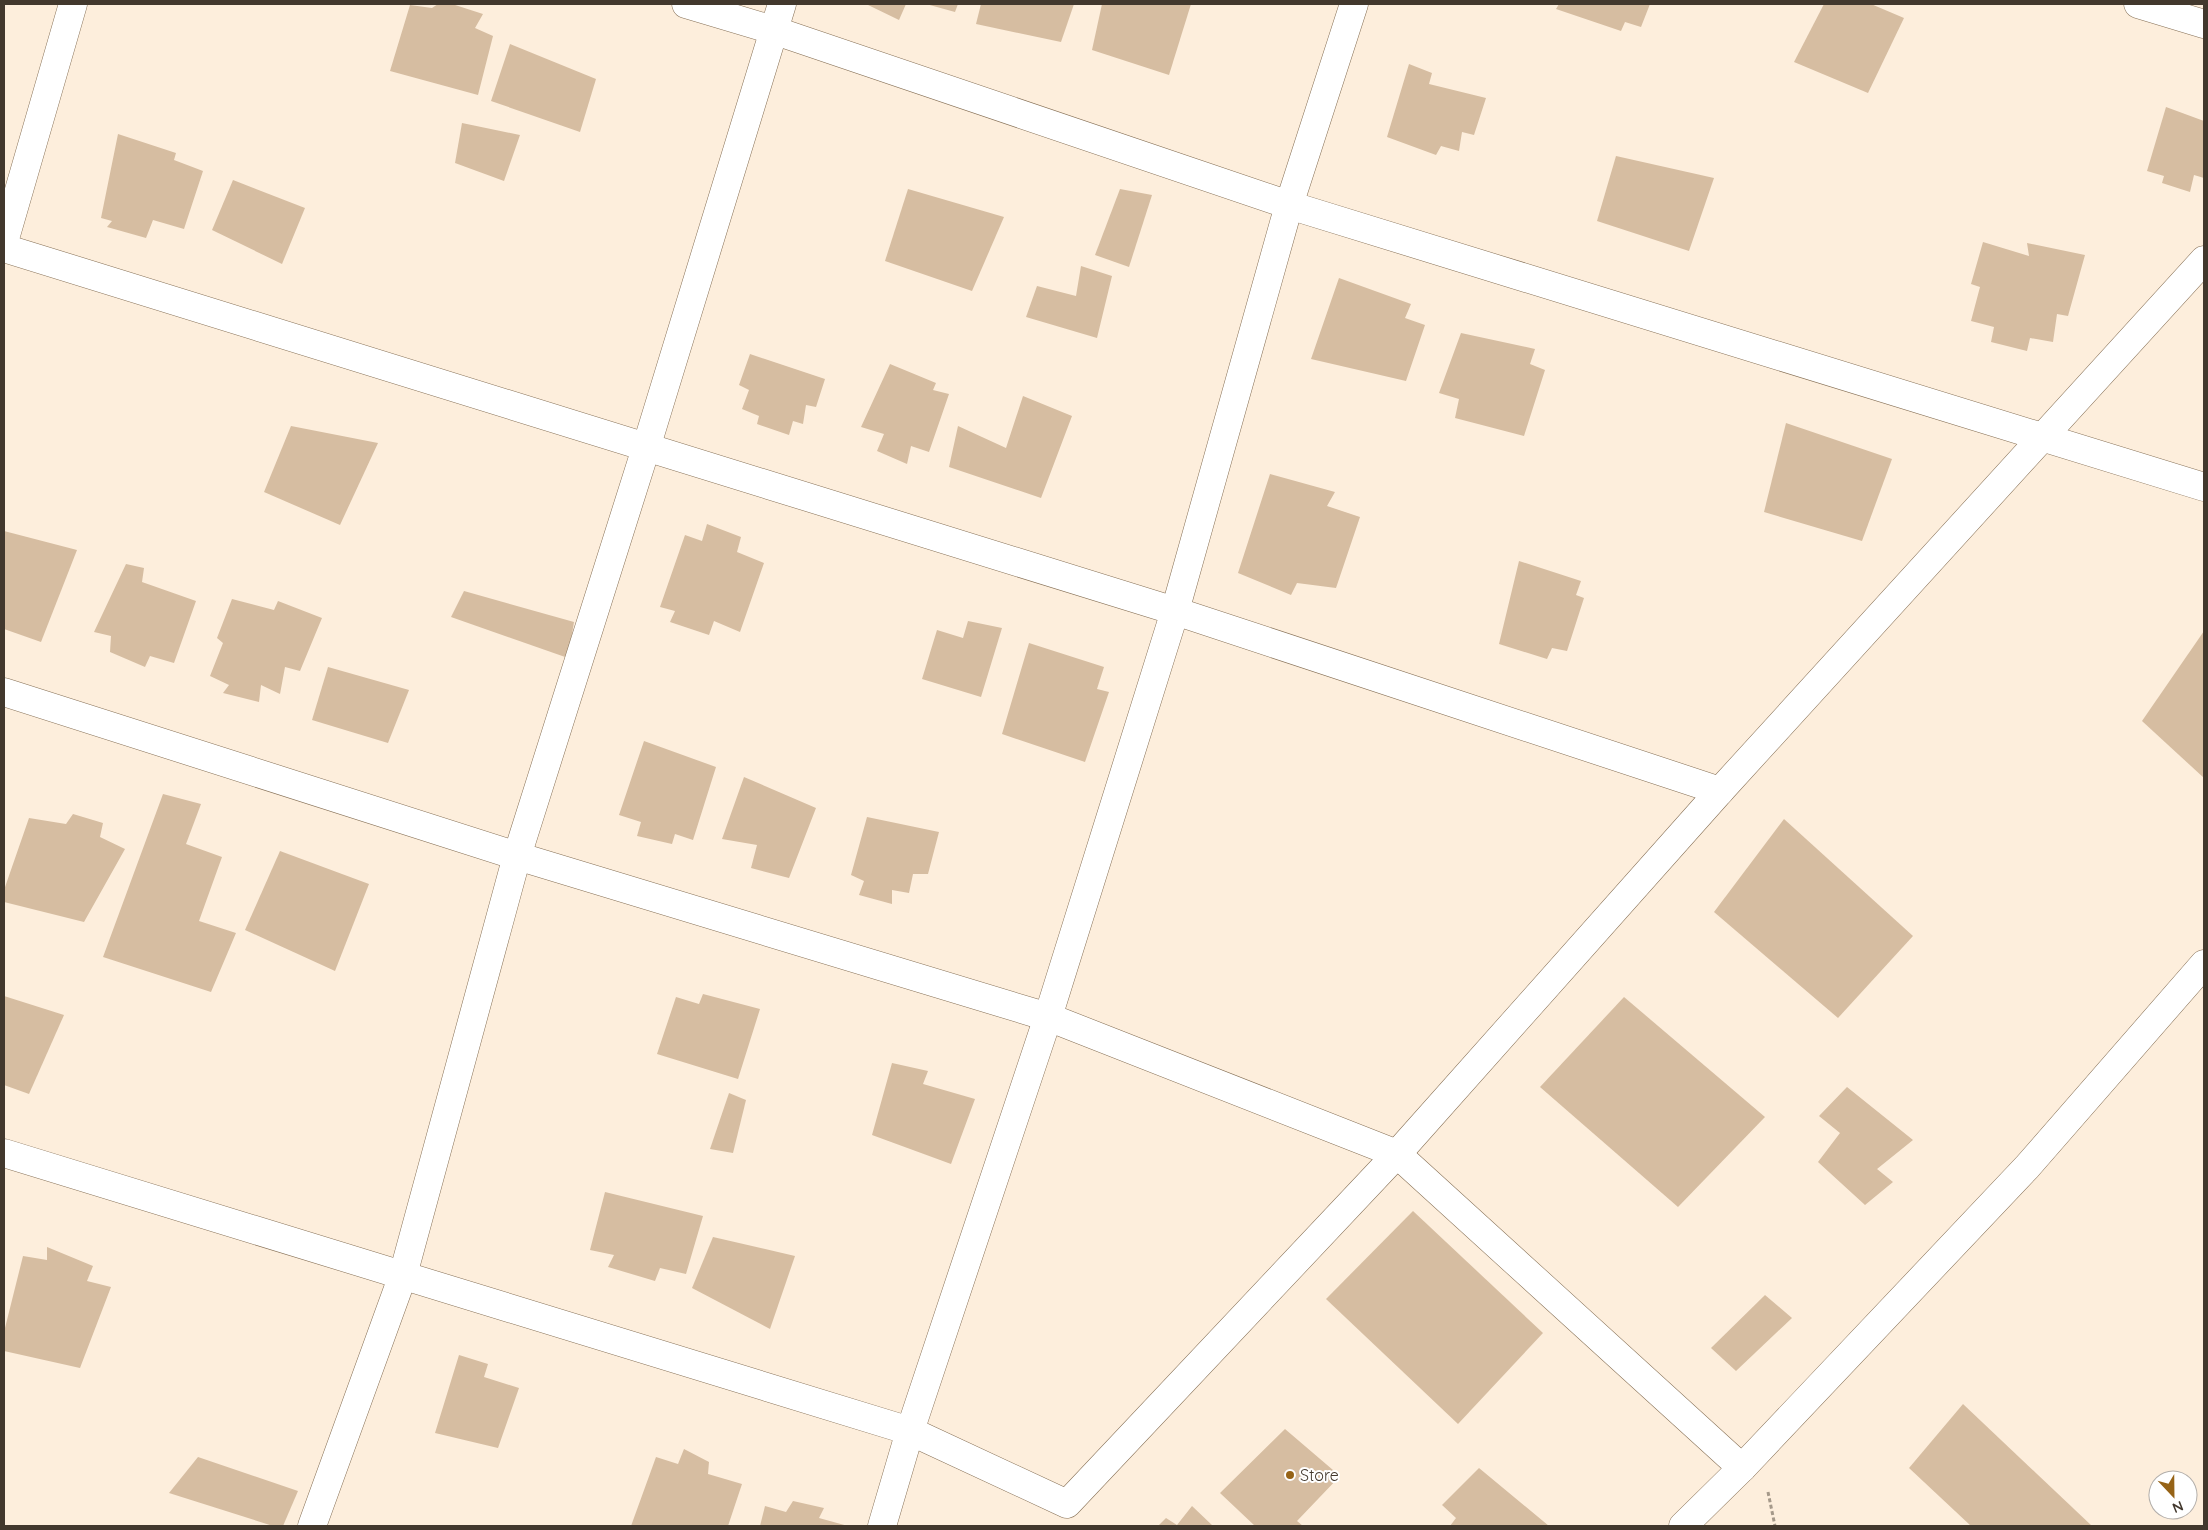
<svg xmlns="http://www.w3.org/2000/svg" width="2208" height="1530" font-family="Quicksand,sans-serif">
<style>
.building{fill:#d6bda1}
.lines{fill:none;stroke-linecap:round;stroke-linejoin:round}
.minor-casing{stroke:#867056;stroke-width:29}
.secondary-casing{stroke:#867056;stroke-width:29}
.path{stroke:#a5998a;stroke-width:3;stroke-dasharray:4 2.5;stroke-linecap:butt}
.minor{stroke:#fff;stroke-width:28}
.secondary{stroke:#fff;stroke-width:28}
.poi-dot{fill:#966317;stroke:#fff;stroke-width:2}
.labels{text-anchor:middle;dominant-baseline:central;stroke-width:4;stroke-linejoin:round;paint-order:stroke}
.poi-label{font-size:16px;fill:#42382d;stroke:#fff;text-anchor:start}
</style>
<rect width="100%" height="100%" fill="#fdeedc"/>
<g class="building">
<path d="M438,4H452L483,14L475,28L493,36L478,95L390,71L410,5L432,8Z"/>
<path d="M866,4H906L899,20Z"/>
<path d="M926,4H958L955,12Z"/>
<path d="M981,4H1074L1061,42L976,24Z"/>
<path d="M1102,4H1191L1169,75L1092,50Z"/>
<path d="M1559,4H1650L1641,27L1625,22L1621,31L1556,9Z"/>
<path d="M1824,4H1871L1904,18L1868,93L1794,62Z"/>
<path d="M510,44L596,79L580,132L491,101Z"/>
<path d="M1409,64L1432,73L1429,84L1486,98L1474,135L1462,132L1459,151L1441,146L1436,155L1387,137Z"/>
<path d="M2166,107L2204,121V178L2194,175L2190,192L2162,183L2164,176L2147,171Z"/>
<path d="M462,123L520,135L504,181L455,163Z"/>
<path d="M118,134L176,153L174,160L203,171L184,229L153,220L146,238L107,227L112,221L101,218Z"/>
<path d="M1616,156L1714,178L1689,251L1597,221Z"/>
<path d="M233,180L305,208L282,264L212,230Z"/>
<path d="M908,189L1004,217L972,291L885,261Z"/>
<path d="M1120,189L1152,195L1129,267L1095,255Z"/>
<path d="M1983,242L2029,256L2027,243L2085,255L2068,316L2057,314L2053,342L2030,338L2027,351L1991,342L1994,327L1971,321L1980,287L1971,284Z"/>
<path d="M1081,266L1112,276L1097,338L1026,317L1037,286L1076,296Z"/>
<path d="M1339,278L1411,304L1405,318L1425,325L1406,381L1311,359Z"/>
<path d="M1461,333L1535,349L1530,364L1545,370L1524,436L1455,418L1459,399L1439,393Z"/>
<path d="M750,354L825,379L816,407L806,405L803,424L793,421L789,435L757,424L759,416L742,409L749,390L739,385Z"/>
<path d="M890,364L936,383L933,390L949,394L929,452L911,446L907,464L877,451L884,434L861,427Z"/>
<path d="M1023,396L1072,416L1041,498L949,467L958,426L1006,448Z"/>
<path d="M1786,423L1892,459L1862,541L1764,512Z"/>
<path d="M291,426L378,443L340,525L264,492Z"/>
<path d="M1270,474L1335,492L1327,506L1360,517L1336,588L1297,583L1291,595L1238,573Z"/>
<path d="M707,524L741,537L737,552L764,563L740,632L714,621L709,635L670,622L675,611L660,607L685,535L702,541Z"/>
<path d="M4,531L77,550L41,642L4,629Z"/>
<path d="M1519,561L1581,581L1576,595L1584,598L1567,651L1552,648L1547,659L1499,644Z"/>
<path d="M126,564L144,568L142,582L196,601L174,663L150,656L145,667L110,652L111,636L94,632Z"/>
<path d="M464,591L574,622L568,658L451,617Z"/>
<path d="M232,599L274,610L278,601L322,618L300,671L285,667L280,694L261,685L259,702L223,693L229,685L210,676L223,643L217,638Z"/>
<path d="M968,621L1002,628L981,697L922,679L937,630L963,638Z"/>
<path d="M2204,631V778L2142,721Z"/>
<path d="M1029,643L1104,667L1097,689L1109,692L1085,762L1002,734Z"/>
<path d="M328,667L409,690L388,743L312,720Z"/>
<path d="M644,741L716,767L693,840L675,834L672,844L637,836L641,822L619,815Z"/>
<path d="M744,777L816,808L789,878L751,868L757,845L722,839Z"/>
<path d="M163,794L201,804L186,844L222,857L199,921L236,933L211,992L103,957Z"/>
<path d="M73,814L103,823L100,837L125,849L84,922L4,902V890L29,818L66,824Z"/>
<path d="M867,817L939,832L928,874H913L909,893L892,890V904L859,895L864,881L851,875Z"/>
<path d="M1784,819L1913,936L1838,1018L1714,912Z"/>
<path d="M280,851L369,884L335,971L245,930Z"/>
<path d="M703,994L760,1009L738,1079L657,1054L676,997L699,1004Z"/>
<path d="M4,996L64,1015L29,1094L4,1085Z"/>
<path d="M1624,997L1765,1117L1678,1207L1540,1087Z"/>
<path d="M892,1063L928,1071L923,1084L975,1099L951,1164L872,1135Z"/>
<path d="M1847,1087L1913,1140L1877,1169L1893,1182L1865,1205L1818,1162L1840,1133L1819,1116Z"/>
<path d="M729,1093L746,1100L733,1153L710,1149Z"/>
<path d="M605,1192L703,1216L686,1274L660,1268L655,1281L608,1267L614,1255L590,1250Z"/>
<path d="M1413,1211L1543,1333L1458,1424L1326,1299Z"/>
<path d="M713,1237L795,1256L770,1329L692,1288Z"/>
<path d="M47,1247L93,1266L87,1281L111,1287L80,1368L4,1351V1332L23,1256L47,1260Z"/>
<path d="M1765,1295L1792,1318L1736,1371L1711,1348Z"/>
<path d="M459,1355L488,1364L484,1377L519,1388L498,1448L435,1433Z"/>
<path d="M1963,1404L2092,1526H1971L1909,1468Z"/>
<path d="M1285,1429L1340,1476L1297,1521L1303,1526H1255L1220,1493Z"/>
<path d="M684,1449L709,1462L708,1474L742,1484L728,1526H631L656,1457L678,1464Z"/>
<path d="M198,1457L298,1491L283,1526H273L169,1493Z"/>
<path d="M1479,1468L1549,1526H1450L1456,1518L1442,1505Z"/>
<path d="M793,1501L824,1508L819,1518L848,1526H760L765,1506L786,1512Z"/>
<path d="M1192,1506L1213,1526H1158L1166,1518L1177,1525Z"/>
</g>
<g class="lines">
<defs>
<g id="minor">
<path d="M686,4L773,30L1289,205L2204,487"/>
<path d="M2138,4L2204,24"/>
<path d="M4,242L73,4"/>
<path d="M4,248L1175,611L1720,791"/>
<path d="M4,692L517,856L1048,1017L1397,1154L1742,1468"/>
<path d="M4,1153L910,1431L1067,1504L1397,1154L1720,791L2204,260"/>
<path d="M312,1526L403,1275L517,856L646,448L782,4"/>
<path d="M882,1526L910,1431L1048,1017L1175,611L1289,205L1354,4"/>
</g>
<path id="secondary" d="M1683,1526L1742,1468L2027,1167L2204,964"/>
</defs>
<use href="#minor" class="minor-casing"/>
<use href="#secondary" class="secondary-casing"/>
<path class="path" d="M1768,1492L1775,1526"/>
<use href="#minor" class="minor"/>
<use href="#secondary" class="secondary"/>
</g>
<circle class="poi-dot" cx="1290" cy="1475" r="5"/>
<g class="labels">
<g class="poi-label">
<text x="1300" y="1475">Store</text>
</g>
</g>
<rect width="2208" height="1530" fill="none" stroke="#42382d" stroke-width="10"/>
<g transform="translate(2173 1495) rotate(158)"><circle r="24" fill="#ffffff" stroke="#b3afab"/>
<path d="M0-4L9 19L0 12L-9 19Z" fill="#966317"/>
<text y="-8" font-size="14" font-weight="bold" text-anchor="middle" fill="#42382d">N</text>
</g>
</svg>
